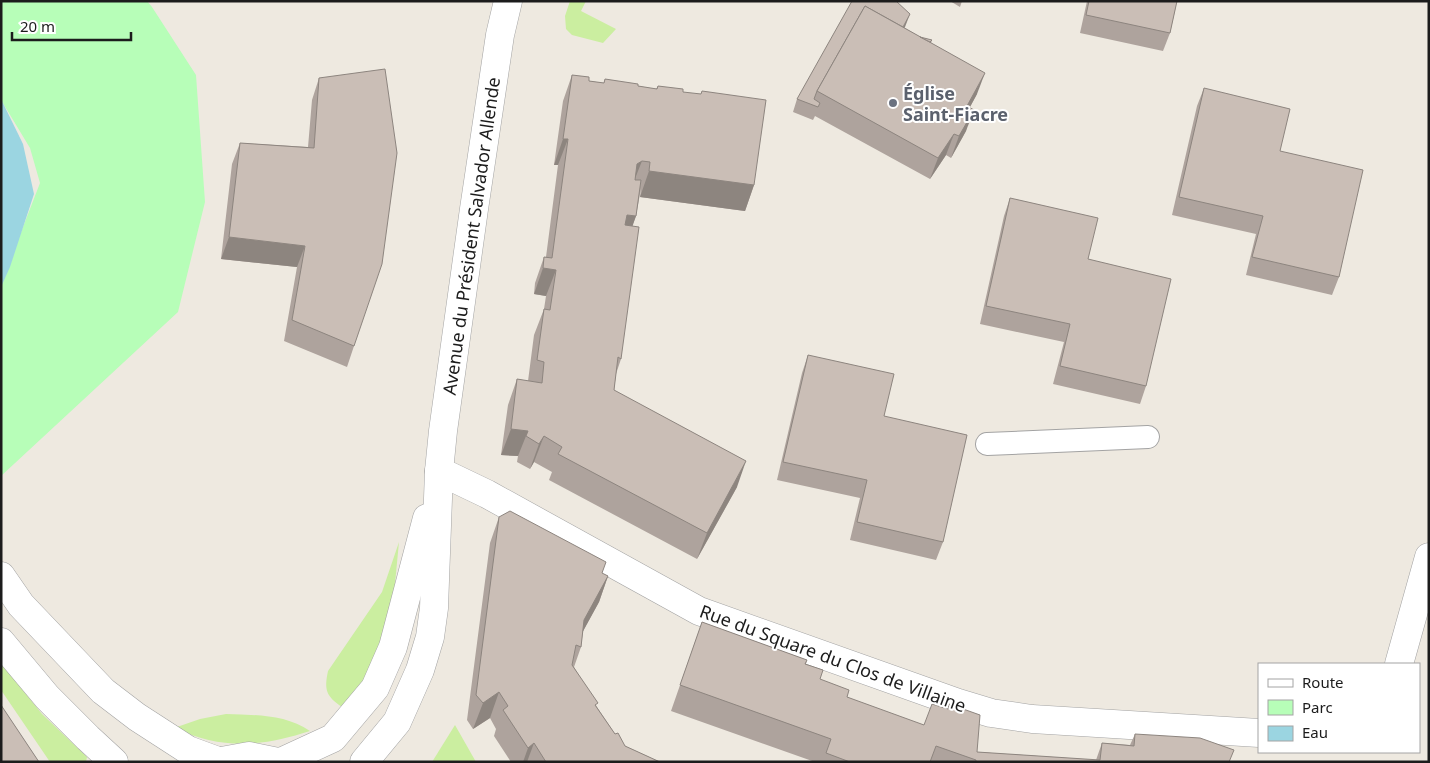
<svg xmlns="http://www.w3.org/2000/svg" width="1430" height="763" font-family="'Noto Sans',sans-serif">
<style>
.grass{fill:#cbeea0}
.park{fill:#b7feb8}
.water{fill:#9bd5e1}
.lines{fill:none;stroke-linecap:round;stroke-linejoin:round}
.service-casing{stroke:#a3a3a3;stroke-width:24}
.minor-casing{stroke:#a3a3a3;stroke-width:29}
.tertiary-casing{stroke:#a3a3a3;stroke-width:29}
.service{stroke:#fff;stroke-width:22}
.minor{stroke:#fff;stroke-width:28}
.tertiary{stroke:#fff;stroke-width:28}
.wall{fill:#aea39d}
.shaded-wall{fill:#8d857f}
.building{fill:#cabeb6;stroke:#8d857f}
.worship-dot{fill:#6b7280;stroke:#fff;stroke-width:2}
.labels{text-anchor:middle;dominant-baseline:central;stroke-width:4;stroke-linejoin:round;paint-order:stroke}
.worship-label{font-size:18px;font-weight:bold;fill:#5b616d;stroke:#fff;text-anchor:start}
.street-label{font-size:18px;fill:#1c1c1c;stroke:#fff}
</style>
<rect width="100%" height="100%" fill="#eee9e0"/>
<g class="grass">
<path d="M570,1H586L581,11L616,29L603,43L572,35L566,29L565,16Z"/>
<path d="M399,542L394,594L373,666L357,692L342,707C326,696 324,690 328,671L382,592Z"/>
<path d="M1,663L42,714L87,757L86,762H50L1,690Z"/>
<path d="M226,714C255,715 285,714 310,731C261,747 222,750 174,728L200,719Z"/>
<path d="M455,725L476,762H432Z"/>
</g>
<path class="park" d="M1,1H147L152,7L196,75L205,202L178,312L1,476V284L40,183L30,148L1,100Z"/>
<path class="water" d="M1,99L23,144L34,194L10,267L1,287Z"/>
<g class="lines">
<defs>
<path id="service" d="M987,444L1148,437"/>
<g id="minor">
<path d="M439,471L487,494L699,611L958,703L991,713L1032,719L1259,733"/>
<path d="M1399,664L1429,557"/>
</g>
<g id="tertiary">
<path d="M1,576L21,605L103,691L137,717L188,750L218,761"/>
<path d="M1,642L47,697L88,738L114,762"/>
<path d="M216,762L249,756L278,762"/>
<path d="M281,762L333,738L375,688L393,647L427,518"/>
<path d="M364,762L397,722L420,670L430,637L434,608L439,471L443,431L474,209L500,35L508,1"/>
</g>
</defs>
<use href="#service" class="service-casing"/>
<use href="#minor" class="minor-casing"/>
<use href="#tertiary" class="tertiary-casing"/>
<use href="#service" class="service"/>
<use href="#minor" class="minor"/>
<use href="#tertiary" class="tertiary"/>
</g>
<g class="wall">
<path d="M950,1H962L960,7Z"/>
<path d="M1087,1H1177L1170,33L1163,51L1080,33Z"/>
<path d="M905,28L920,37L932,40L931,43L977,94L970,107L966,131L951,158L946,155L930,179L815,116L813,120L793,112L797,99Z"/>
<path d="M572,75L589,81L604,83L605,79L638,86L656,89L658,86L683,92L754,185L745,211L640,197L641,188L636,216L632,226L621,359L616,374L614,390L737,487L697,559L549,480L552,472L534,462L530,469L517,462L518,456L501,455L508,405L517,379L528,381L534,335L544,309L546,296L534,294L535,283L544,257H546L558,165H554L563,101Z"/>
<path d="M319,78L354,346L347,367L284,341L297,267L221,259L232,164L240,143L308,147L312,100Z"/>
<path d="M1204,88L1280,151L1339,277L1332,295L1246,275L1256,234L1172,215L1197,106Z"/>
<path d="M1010,198L1088,259L1146,386L1140,404L1053,384L1064,342L980,324L1004,216Z"/>
<path d="M808,355L884,416L943,542L936,560L850,540L860,498L777,480L802,373Z"/>
<path d="M499,517L602,574L608,576L599,602L583,631L581,647L574,667L597,707L615,734L625,746L660,762H511L494,736L496,729L490,718L473,729L467,720L490,543Z"/>
<path d="M702,622L807,660L806,664L820,679L847,697L977,752L1096,760L1102,743L1130,745L1135,734L1230,762H815L671,711Z"/>
</g>
<g class="shaded-wall">
<path d="M910,14L905,27L897,42L902,29Z"/>
<path d="M985,73L977,94L959,127L967,106Z"/>
<path d="M974,110L966,131L951,158L959,136Z"/>
<path d="M954,134L946,155L930,179L938,158Z"/>
<path d="M563,139H568L558,165H554Z"/>
<path d="M642,161L632,186L637,164Z"/>
<path d="M649,171L754,185L745,211L640,197Z"/>
<path d="M627,215L636,216L627,242L617,241Z"/>
<path d="M229,237L305,246L297,267L221,259Z"/>
<path d="M543,268L556,270L546,296L534,294Z"/>
<path d="M511,429L528,431L518,456L501,455Z"/>
<path d="M544,436L534,462L530,469L539,444Z"/>
<path d="M746,461L737,487L697,559L707,533Z"/>
<path d="M608,576L599,602L575,646L584,620Z"/>
<path d="M499,692L490,718L473,729L483,703Z"/>
<path d="M534,743L527,762H523L528,748Z"/>
</g>
<g class="building">
<path d="M852,1H896L910,14L903,27L865,6L817,91L814,99L820,103L818,107L797,99Z"/>
<path d="M1089,1H1177L1170,33L1086,15Z"/>
<path d="M865,6L985,73L967,106L974,110L959,136L954,134L938,158L817,91Z"/>
<path d="M920,37L932,40L930,42Z"/>
<path d="M385,69L397,153L382,264L354,346L292,320L305,246L229,237L240,143L314,148L319,78Z"/>
<path d="M572,75L589,77V81L604,83L605,79L638,84V86L657,89L658,86L683,89V92L701,94L702,91L766,100L754,185L649,171L650,162L642,161L637,164L635,180H641L636,216L627,215L625,225L639,227L621,359L618,357L614,390L746,461L707,533L558,454L562,447L544,436L539,444L526,436L528,431L511,429L517,379L542,383L544,362L537,360L544,309L550,310L556,270L543,268L544,257L552,258L568,139H563Z"/>
<path d="M1204,88L1290,109L1280,151L1363,170L1339,277L1252,257L1263,216L1179,197Z"/>
<path d="M1010,198L1098,218L1088,259L1171,279L1146,386L1060,366L1070,324L986,306Z"/>
<path d="M808,355L894,374L884,416L967,435L943,542L857,522L867,480L783,462Z"/>
<path d="M510,511L606,562L602,573L608,576L584,620L581,647L576,645L572,665L598,703L595,705L615,734L618,733L625,746L660,762H546L534,743L528,748L503,710L508,706L499,692L483,703L476,695L499,517Z"/>
<path d="M702,622L807,660L805,664L823,670L820,679L849,690L847,697L924,725L932,704L948,709L949,704L980,715L977,752L1100,760L1102,743L1134,746L1135,734L1200,738L1234,750L1229,762H976V760L936,746L930,762H850L826,753L831,739L680,685Z"/>
<path d="M1,705L39,762H1Z"/>
</g>
<circle class="worship-dot" cx="893" cy="103" r="5"/>
<g class="labels">
<g class="worship-label">
<text x="903" y="93">Église<tspan x="903" dy="21">Saint-Fiacre</tspan></text>
</g>
<g class="street-label">
<text transform="translate(471 236) rotate(-82)">Avenue du Président Salvador Allende</text>
<text transform="translate(833 658) rotate(20)">Rue du Square du Clos de Villaine</text>
</g>
</g>
<rect width="1430" height="763" fill="none" stroke="#1c1c1c" stroke-width="5"/>
<rect x="1258" y="663" width="162" height="90" fill="#ffffff" stroke="#a4a4a4"/>
<rect x="1268" y="679" width="25" height="8" fill="#ffffff" stroke="#a4a4a4"/>
<text x="1302" y="688" font-size="15" fill="#1c1c1c">Route</text>
<rect x="1268" y="700" width="25" height="15" fill="#b7feb8" stroke="#a4a4a4"/>
<text x="1302" y="713" font-size="15" fill="#1c1c1c">Parc</text>
<rect x="1268" y="726" width="25" height="15" fill="#9bd5e1" stroke="#a4a4a4"/>
<text x="1302" y="738" font-size="15" fill="#1c1c1c">Eau</text>
<path d="M12 32v8h119v-8" fill="none" stroke="#1c1c1c" stroke-width="2.5"/>
<text x="20" y="32" font-size="15" fill="#1c1c1c" stroke="#ffffff" stroke-width="4" paint-order="stroke">20 m</text>
</svg>
